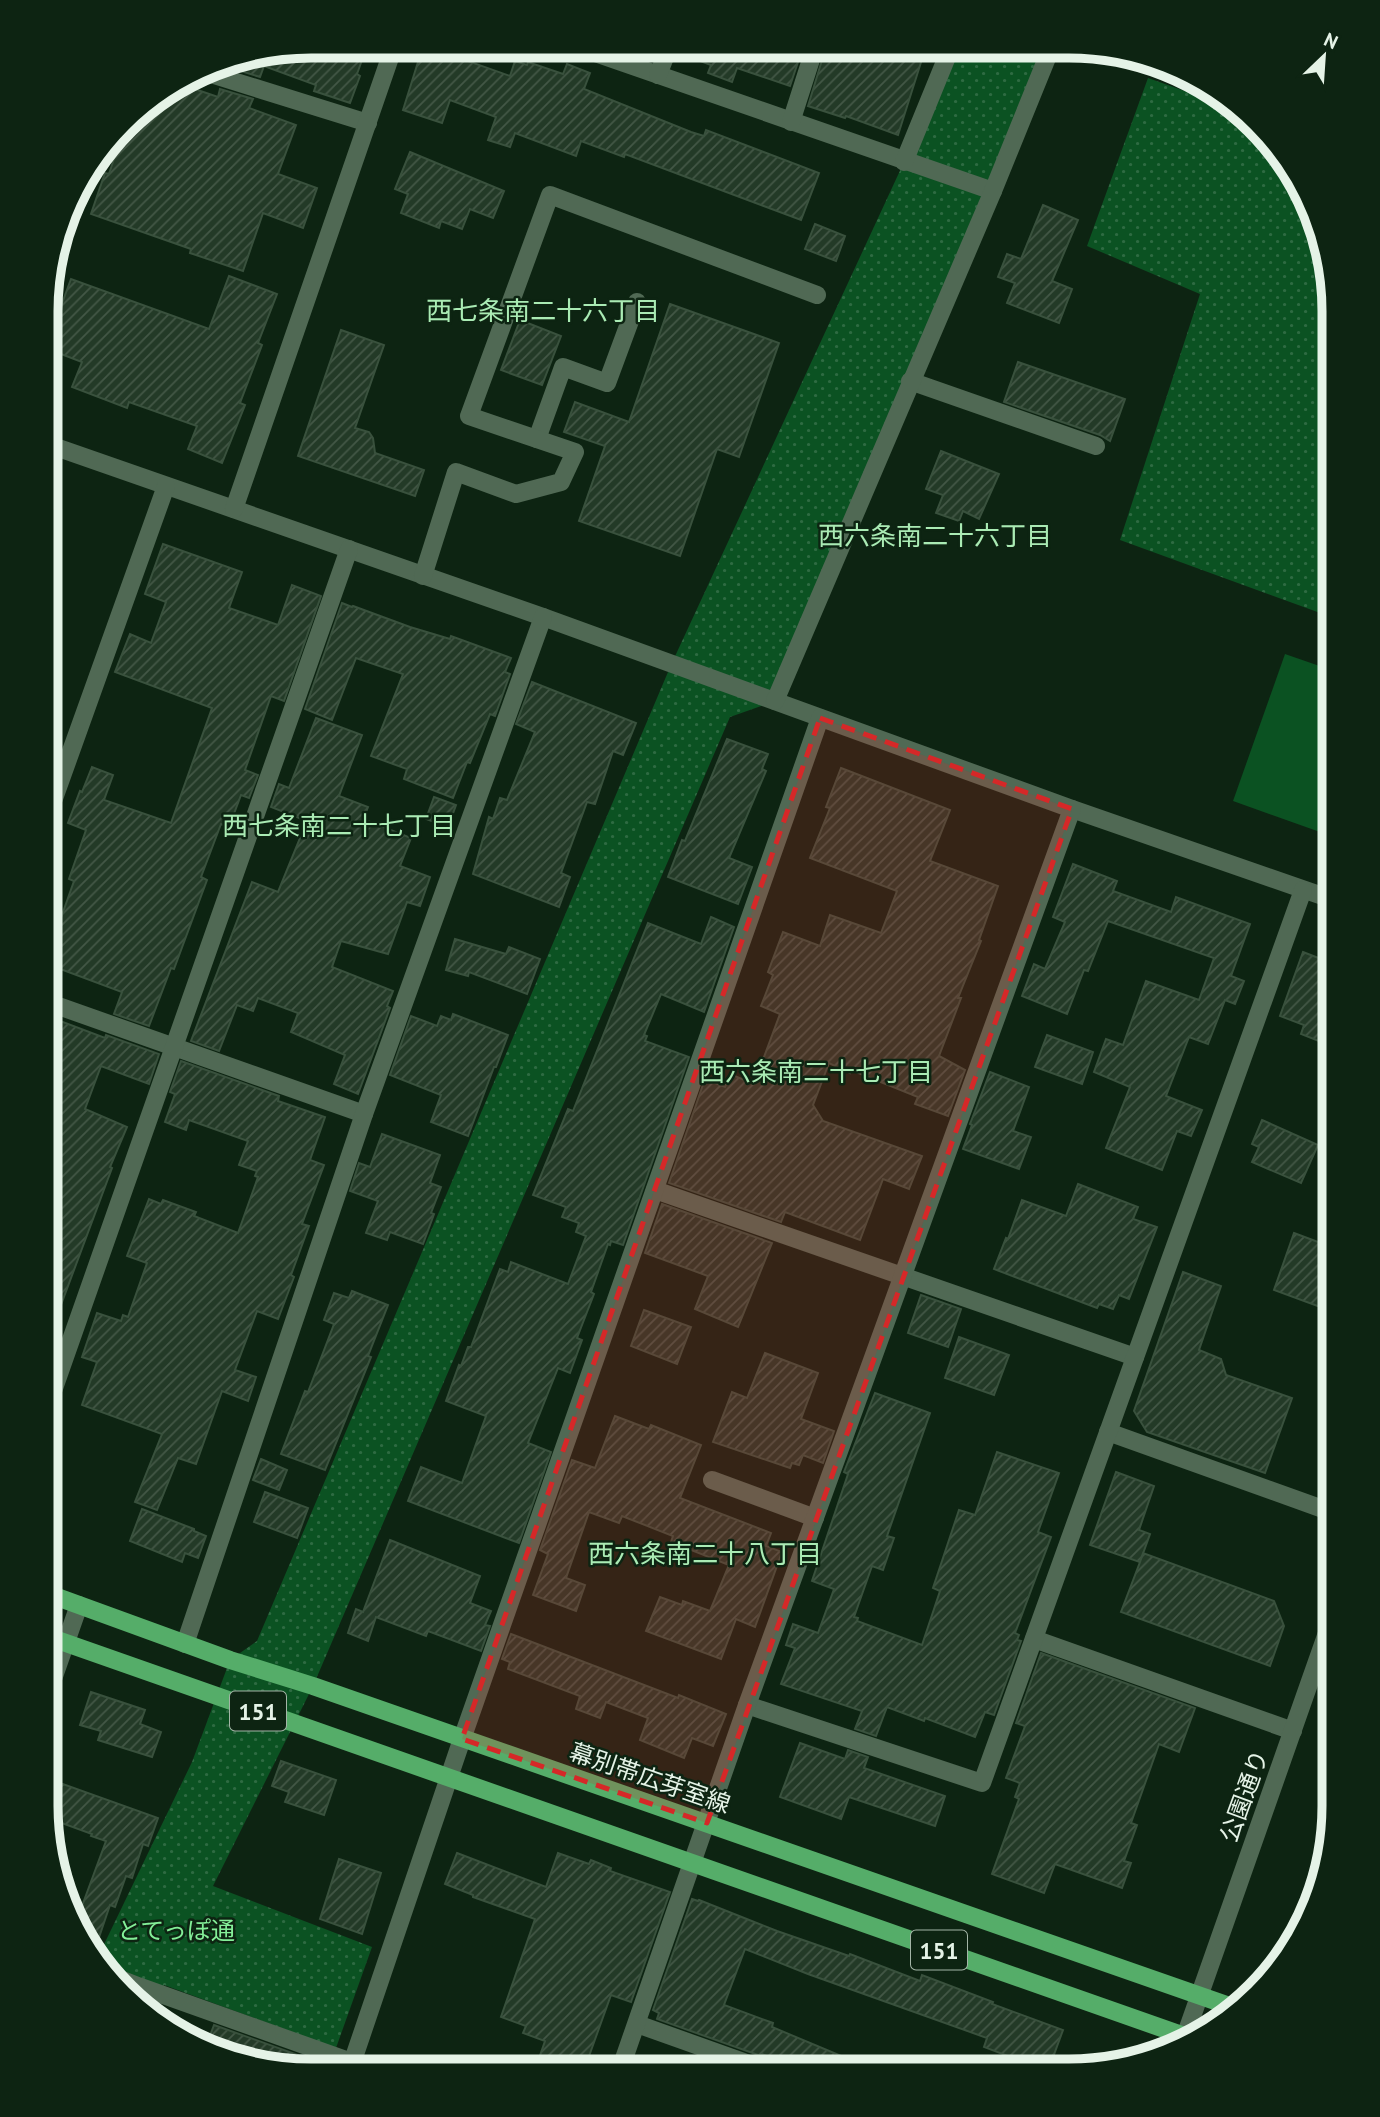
<svg xmlns="http://www.w3.org/2000/svg" width="1380" height="2117" font-family="'PT Sans','Noto Sans JP',sans-serif">
<style>
.park{fill:url(#park-dots)}
.pitch{fill:#0b5222}
.building{fill:url(#building-hatch);stroke:#39513d;stroke-width:2}
.lines{fill:none;stroke-linecap:round;stroke-linejoin:round}
.minor{stroke:#506954;stroke-width:18}
.major{stroke:#55ad69;stroke-width:18}
.marked{fill:#d62828;fill-opacity:0.2;stroke:#d62828;stroke-width:5;stroke-dasharray:14 9;stroke-linejoin:round}
.labels{text-anchor:middle;dominant-baseline:central;stroke-width:5;stroke-linejoin:round;paint-order:stroke}
.shield{fill:#0d2412;stroke:#a4b5a7;stroke-width:2}
.shield-label{font-size:23px;font-weight:bold;fill:#e5f3e7}
.street-label{font-size:24px;fill:#e5f3e7;stroke:#0d2412}
.park-label{font-size:24px;fill:#84ef98;stroke:#0d2412}
.neighbourhood-label{font-size:26px;fill:#aaebb4;stroke:#0d2412}
.rim{fill:none;stroke:#e5f3e7;stroke-width:9}
</style>
<defs>
<pattern id="park-dots" width="8" height="8" patternUnits="userSpaceOnUse" patternTransform="scale(1.75)"><rect width="8" height="8" fill="#0b5222"/><path d="M2 2h.1M6 6h.1" fill="none" stroke="#2e6b42" stroke-width="1.8" stroke-linecap="round"/></pattern>
<pattern id="building-hatch" width="6" height="6" patternUnits="userSpaceOnUse" patternTransform="scale(1.75)"><rect width="6" height="6" fill="#233a27"/><path d="M-1 1l2-2M0 6l6-6M5 7l2-2" fill="none" stroke="#435746"/></pattern>
</defs>
<rect width="100%" height="100%" fill="#0d2412"/>
<g class="park">
<path d="M951,47L1051,48L775,701L730,717L313,1686L213,1886L372,1947L336,2048L164,1985L148,2015L101,1968L96,1961L192,1762L230,1660L257,1641L671,665L904,162Z"/>
<path d="M1148,78L1241,111L1279,149L1314,209L1334,311V618L1120,540L1200,294L1087,246Z"/>
</g>
<path class="pitch" d="M1285,654L1334,671V837L1233,801Z"/>
<g class="building">
<path d="M311,46H367L357,74L360,76L350,103L314,91L316,85L264,66L260,77L228,67L230,62Z"/>
<path d="M423,46H466L462,59L510,76L515,61L527,65L528,62L563,74L567,64L590,73L584,89L691,132L704,136L706,130L819,173L801,220L625,154L624,157L581,141L576,156L515,133L510,147L488,140L496,117L450,100L442,123L403,110Z"/>
<path d="M680,47H803L790,86L737,68L732,82L708,73L711,65L679,53Z"/>
<path d="M826,47H897L923,56L898,135L846,116L845,118L808,106Z"/>
<path d="M180,84L218,97L220,89L253,99L249,108L296,125L278,174L317,188L303,228L263,213L243,271L190,253L191,249L91,214L105,173L109,174L125,125L136,112Z"/>
<path d="M410,152L504,191L493,218L470,209L462,229L441,221L439,228L401,213L408,194L395,189Z"/>
<path d="M1043,205L1078,220L1052,281L1072,289L1059,323L1007,303L1015,283L998,277L1007,254L1021,259Z"/>
<path d="M815,224L845,236L836,261L805,249Z"/>
<path d="M229,276L277,294L258,343L262,345L240,403L245,405L222,463L188,449L197,426L129,402L127,408L72,387L82,362L48,349V322L54,325L71,279L209,329Z"/>
<path d="M670,304L779,343L739,457L717,449L680,556L579,521L605,446L564,432L575,402L629,422Z"/>
<path d="M520,320L561,336L542,385L501,370Z"/>
<path d="M341,330L384,345L355,428L369,432L373,438L375,453L424,470L415,496L298,456Z"/>
<path d="M1018,362L1125,399L1110,441L1100,435L1004,402Z"/>
<path d="M941,451L999,474L979,519L963,511L959,521L936,513L943,495L926,489Z"/>
<path d="M163,544L242,572L229,608L278,625L292,585L321,596L284,701L271,696L245,770L258,775L249,798L241,795L229,827L221,824L201,877L207,880L174,969L171,968L149,1026L114,1014L122,992L47,964V925L57,929L74,881L69,879L86,830L68,823L80,791L82,792L92,767L113,775L104,800L171,823L212,708L115,672L130,634L151,643L166,602L145,594Z"/>
<path d="M342,603L352,607L353,606L410,627L450,639L451,636L511,658L505,672L510,674L495,716L490,714L470,763L467,762L453,798L404,779L407,769L371,756L403,674L356,658L332,720L305,709Z"/>
<path d="M532,682L636,723L623,755L613,751L595,804L587,802L561,873L570,877L559,907L473,874L489,817L493,819L500,798L507,800L535,732L516,724Z"/>
<path d="M316,718L362,735L339,796L368,807L363,819L411,838L400,866L430,877L420,906L407,902L388,954L341,941L332,967L393,991L387,1006L390,1008L358,1094L334,1084L345,1055L291,1032L298,1013L258,998L253,1011L237,1005L219,1051L191,1041L252,882L278,892L307,821L271,807L279,784L289,788Z"/>
<path d="M727,739L768,754L762,769L766,771L729,858L752,867L738,904L668,877L682,840L685,841Z"/>
<path d="M841,768L950,810L930,861L998,886L979,940L981,941L958,998H961L939,1056L965,1070L948,1116L915,1104L918,1097L851,1070L850,1073L829,1063L813,1105L823,1121L922,1156L909,1189L883,1179L860,1240L785,1212L781,1222L669,1183L705,1079L725,1087L730,1074L754,1084L780,1014L761,1006L773,975L768,972L783,932L820,946L830,915L881,933L897,891L810,858L830,808L826,807Z"/>
<path d="M434,797L456,805L448,827L426,819Z"/>
<path d="M1073,864L1117,881L1113,891L1171,912L1176,897L1250,924L1231,976L1244,981L1235,1004L1225,1000L1208,1044L1189,1037L1166,1096L1202,1110L1191,1136L1177,1131L1162,1170L1106,1148L1130,1087L1094,1072L1106,1039L1123,1045L1146,981L1199,1000L1214,958L1108,921L1088,971L1084,970L1067,1014L1022,996L1034,964L1045,969L1065,922L1053,917Z"/>
<path d="M711,917L734,927L704,1012L661,994L644,1035L647,1036L645,1041L689,1057L623,1245L611,1241L610,1245L608,1244L591,1292L594,1294L577,1338L582,1340L570,1373L558,1368L528,1443L551,1452L519,1543L408,1501L421,1467L462,1483L486,1416L446,1401L459,1365L461,1366L468,1347H471L500,1269L508,1272L511,1262L568,1284L586,1236L576,1232L579,1223L562,1217L566,1207L533,1195L568,1109L573,1111L648,923L701,944Z"/>
<path d="M455,939L506,954L509,947L540,959L527,994L469,972L468,976L446,970Z"/>
<path d="M1303,952L1334,964V1047L1301,1034L1304,1025L1280,1016Z"/>
<path d="M453,1014L508,1035L496,1067H494L468,1136L431,1122L441,1095L390,1075L411,1016L437,1026L441,1016L451,1020Z"/>
<path d="M47,1016L105,1038L106,1035L159,1054L149,1084L101,1066L85,1109L127,1127L110,1167L112,1168L49,1337L46,1336Z"/>
<path d="M1047,1035L1093,1052L1082,1084L1035,1067Z"/>
<path d="M181,1061L279,1096L278,1101L325,1117L310,1160L324,1165L302,1224L309,1226L291,1275L294,1277L278,1319L257,1311L235,1370L256,1377L248,1401L222,1391L196,1464L178,1458L157,1510L135,1502L162,1434L82,1405L97,1362L82,1357L97,1313L121,1321L123,1315L128,1317L147,1263L127,1256L149,1199L161,1204L163,1200L196,1212L194,1216L238,1233L258,1177L255,1176L257,1171L239,1165L248,1141L189,1120L186,1130L165,1122L175,1094L170,1092Z"/>
<path d="M990,1072L1029,1087L1013,1131L1031,1137L1019,1169L963,1149L972,1125L970,1124Z"/>
<path d="M1262,1120L1318,1145L1301,1183L1252,1162L1259,1147L1252,1144Z"/>
<path d="M382,1134L440,1155L430,1183L441,1187L431,1213L434,1214L423,1244L390,1232L387,1240L366,1233L378,1201L350,1191L359,1163L370,1167Z"/>
<path d="M1078,1184L1138,1207L1133,1219L1157,1227L1129,1299L1119,1295L1113,1309L1099,1304L1097,1308L994,1269L1006,1238L1008,1239L1022,1200L1066,1216Z"/>
<path d="M662,1204L772,1243L738,1327L695,1309L708,1276L645,1253Z"/>
<path d="M1294,1233L1334,1248V1312L1274,1290Z"/>
<path d="M1183,1272L1221,1286L1199,1350L1221,1359L1226,1375L1292,1398L1265,1473L1147,1432L1134,1411Z"/>
<path d="M352,1291L388,1305L368,1356L371,1357L325,1470L281,1454L305,1391L308,1392L334,1324L324,1320L334,1293L349,1298Z"/>
<path d="M921,1295L961,1309L948,1347L908,1333Z"/>
<path d="M644,1310L691,1327L677,1364L631,1346Z"/>
<path d="M959,1337L1009,1355L994,1395L945,1378Z"/>
<path d="M765,1353L818,1373L801,1419L834,1431L823,1463L803,1455L799,1465L792,1463L790,1468L713,1442L732,1392L747,1398Z"/>
<path d="M875,1393L930,1413L887,1536L894,1538L883,1570L872,1566L854,1617L858,1618L857,1621L922,1645L940,1591L933,1588L959,1510L975,1515L997,1452L1059,1473L1038,1532L1051,1537L1015,1633L1019,1635L1017,1640L1021,1641L994,1715L985,1712L975,1737L925,1718L924,1721L887,1707L876,1736L855,1729L862,1711L781,1684L795,1648L786,1645L793,1624L818,1633L834,1589L812,1581L848,1474L844,1472Z"/>
<path d="M615,1416L649,1429L651,1425L701,1445L680,1498L771,1533L766,1546L782,1552L755,1627L736,1619L721,1659L646,1631L660,1597L682,1605L683,1601L710,1611L729,1565L671,1542L673,1536L622,1516L619,1523L589,1512L566,1578L585,1585L576,1611L533,1595L548,1554L540,1550L572,1460L595,1468Z"/>
<path d="M261,1459L287,1470L279,1490L253,1480Z"/>
<path d="M1116,1472L1154,1486L1139,1530L1150,1534L1140,1562L1143,1553L1274,1601L1284,1626L1270,1666L1121,1612L1140,1562L1090,1545Z"/>
<path d="M265,1492L308,1508L297,1538L254,1522Z"/>
<path d="M142,1509L194,1529V1531L206,1536L198,1558L185,1553L182,1562L130,1541Z"/>
<path d="M390,1540L480,1576L470,1603L491,1611L485,1625L490,1626L481,1651L428,1631L426,1636L376,1617L368,1641L348,1633L356,1609L363,1612Z"/>
<path d="M511,1634L678,1698L679,1695L726,1714L713,1746L692,1738L684,1758L640,1740L648,1718L606,1702L600,1718L576,1709L580,1696L508,1669L510,1662L502,1659Z"/>
<path d="M1041,1653L1195,1708L1179,1752L1159,1744L1131,1823L1137,1825L1124,1861L1131,1863L1122,1888L1055,1864L1044,1893L992,1874L1019,1799L1015,1797L1020,1783L1006,1778L1025,1726L1016,1723Z"/>
<path d="M91,1692L145,1710L140,1724L161,1732L152,1757L98,1740L101,1731L80,1725Z"/>
<path d="M800,1743L845,1759L848,1750L868,1757L864,1768L945,1796L935,1826L849,1797L841,1819L780,1797Z"/>
<path d="M281,1761L336,1780L324,1815L285,1802L289,1792L272,1786Z"/>
<path d="M46,1778L158,1818L148,1846L143,1844L132,1878L126,1876L115,1907L110,1905L93,1955L66,1908L64,1899L82,1906L106,1841L91,1836L92,1834L48,1818L46,1806Z"/>
<path d="M457,1853L546,1887L558,1853L589,1864L591,1860L611,1868L610,1871L670,1892L631,2002L611,1995L584,2070H535L545,2041L523,2033L526,2026L501,2017L535,1919L473,1897V1895L445,1884Z"/>
<path d="M339,1859L381,1873L362,1934L320,1919Z"/>
<path d="M692,1899L698,1901L699,1900L777,1931L849,1956L850,1954L920,1981L922,1975L993,2002L992,2004L1063,2030L1048,2071H1012L1016,2059L984,2047L987,2038L808,1974L745,1949L724,2005L773,2023L772,2027L877,2071H804L762,2054L761,2056L657,2019L659,2013L653,2010Z"/>
<path d="M214,2025L298,2055L293,2069H276L210,2051L205,2049Z"/>
</g>
<g class="lines">
<g class="minor">
<path d="M575,46L993,191"/>
<path d="M201,71L368,123"/>
<path d="M658,75L669,47"/>
<path d="M791,122L815,47"/>
<path d="M904,162L951,47"/>
<path d="M910,381L1096,446"/>
<path d="M537,439L563,367L607,383L637,302"/>
<path d="M47,444L543,617L1072,809L1334,900"/>
<path d="M234,509L394,46"/>
<path d="M423,576L456,472L516,494L561,482L575,452L469,416L550,195L817,295"/>
<path d="M775,701L993,191L1051,48"/>
<path d="M47,818L166,486"/>
<path d="M47,1002L364,1114"/>
<path d="M655,1190L1135,1357"/>
<path d="M46,1411L349,549"/>
<path d="M1108,1432L1334,1513"/>
<path d="M712,1480L815,1518"/>
<path d="M1034,1639L1293,1731"/>
<path d="M185,1644L364,1114L543,617"/>
<path d="M46,1699L79,1605"/>
<path d="M747,1705L982,1783L1303,890"/>
<path d="M105,1973L138,1986L374,2070"/>
<path d="M637,2024L769,2071"/>
<path d="M1182,2045L1334,1613"/>
<path d="M350,2069L462,1739L820,718"/>
<path d="M620,2070L747,1705L1072,809"/>
</g>
<g class="major">
<path d="M46,1593L230,1660L313,1686L1238,2009"/>
<path d="M46,1636L1193,2039"/>
</g>
</g>
<path class="marked" d="M820,718L1072,809L707,1823L462,1739Z"/>
<g class="labels">
<g class="shield">
<rect x="230" y="1691.5" width="56" height="39" rx="5"/>
<rect x="911" y="1930.5" width="56" height="39" rx="5"/>
</g>
<g class="shield-label">
<text x="258" y="1711">151</text>
<text x="939" y="1950">151</text>
</g>
<g class="street-label">
<text transform="translate(650 1778) rotate(19)">幕別帯広芽室線</text>
<text transform="translate(1244 1796) rotate(-70)">公園通り</text>
</g>
<g class="park-label">
<text x="176" y="1930">とてっぽ通</text>
</g>
<g class="neighbourhood-label">
<text x="543" y="310">西七条南二十六丁目</text>
<text x="935" y="535">西六条南二十六丁目</text>
<text x="339" y="825">西七条南二十七丁目</text>
<text x="816" y="1071">西六条南二十七丁目</text>
<text x="705" y="1553">西六条南二十八丁目</text>
</g>
</g>
<path d="M0 0H1380V2117H0ZM311 58H1069A253 253 0 0 1 1322 311V1806A253 253 0 0 1 1069 2059H311A253 253 0 0 1 58 1806V311A253 253 0 0 1 311 58Z" fill="#0d2412" fill-rule="evenodd"/>
<path class="rim" d="M311 58H1069A253 253 0 0 1 1322 311V1806A253 253 0 0 1 1069 2059H311A253 253 0 0 1 58 1806V311A253 253 0 0 1 311 58Z"/>
<g transform="translate(1324 56) rotate(25)" stroke="#0d2412" stroke-width="5" paint-order="stroke">
<path d="M0-5L12 26L0 18L-12 26Z" fill="#e5f3e7"/>
<text y="-10" font-size="19" font-weight="bold" text-anchor="middle" fill="#e5f3e7">N</text>
</g>
</svg>
